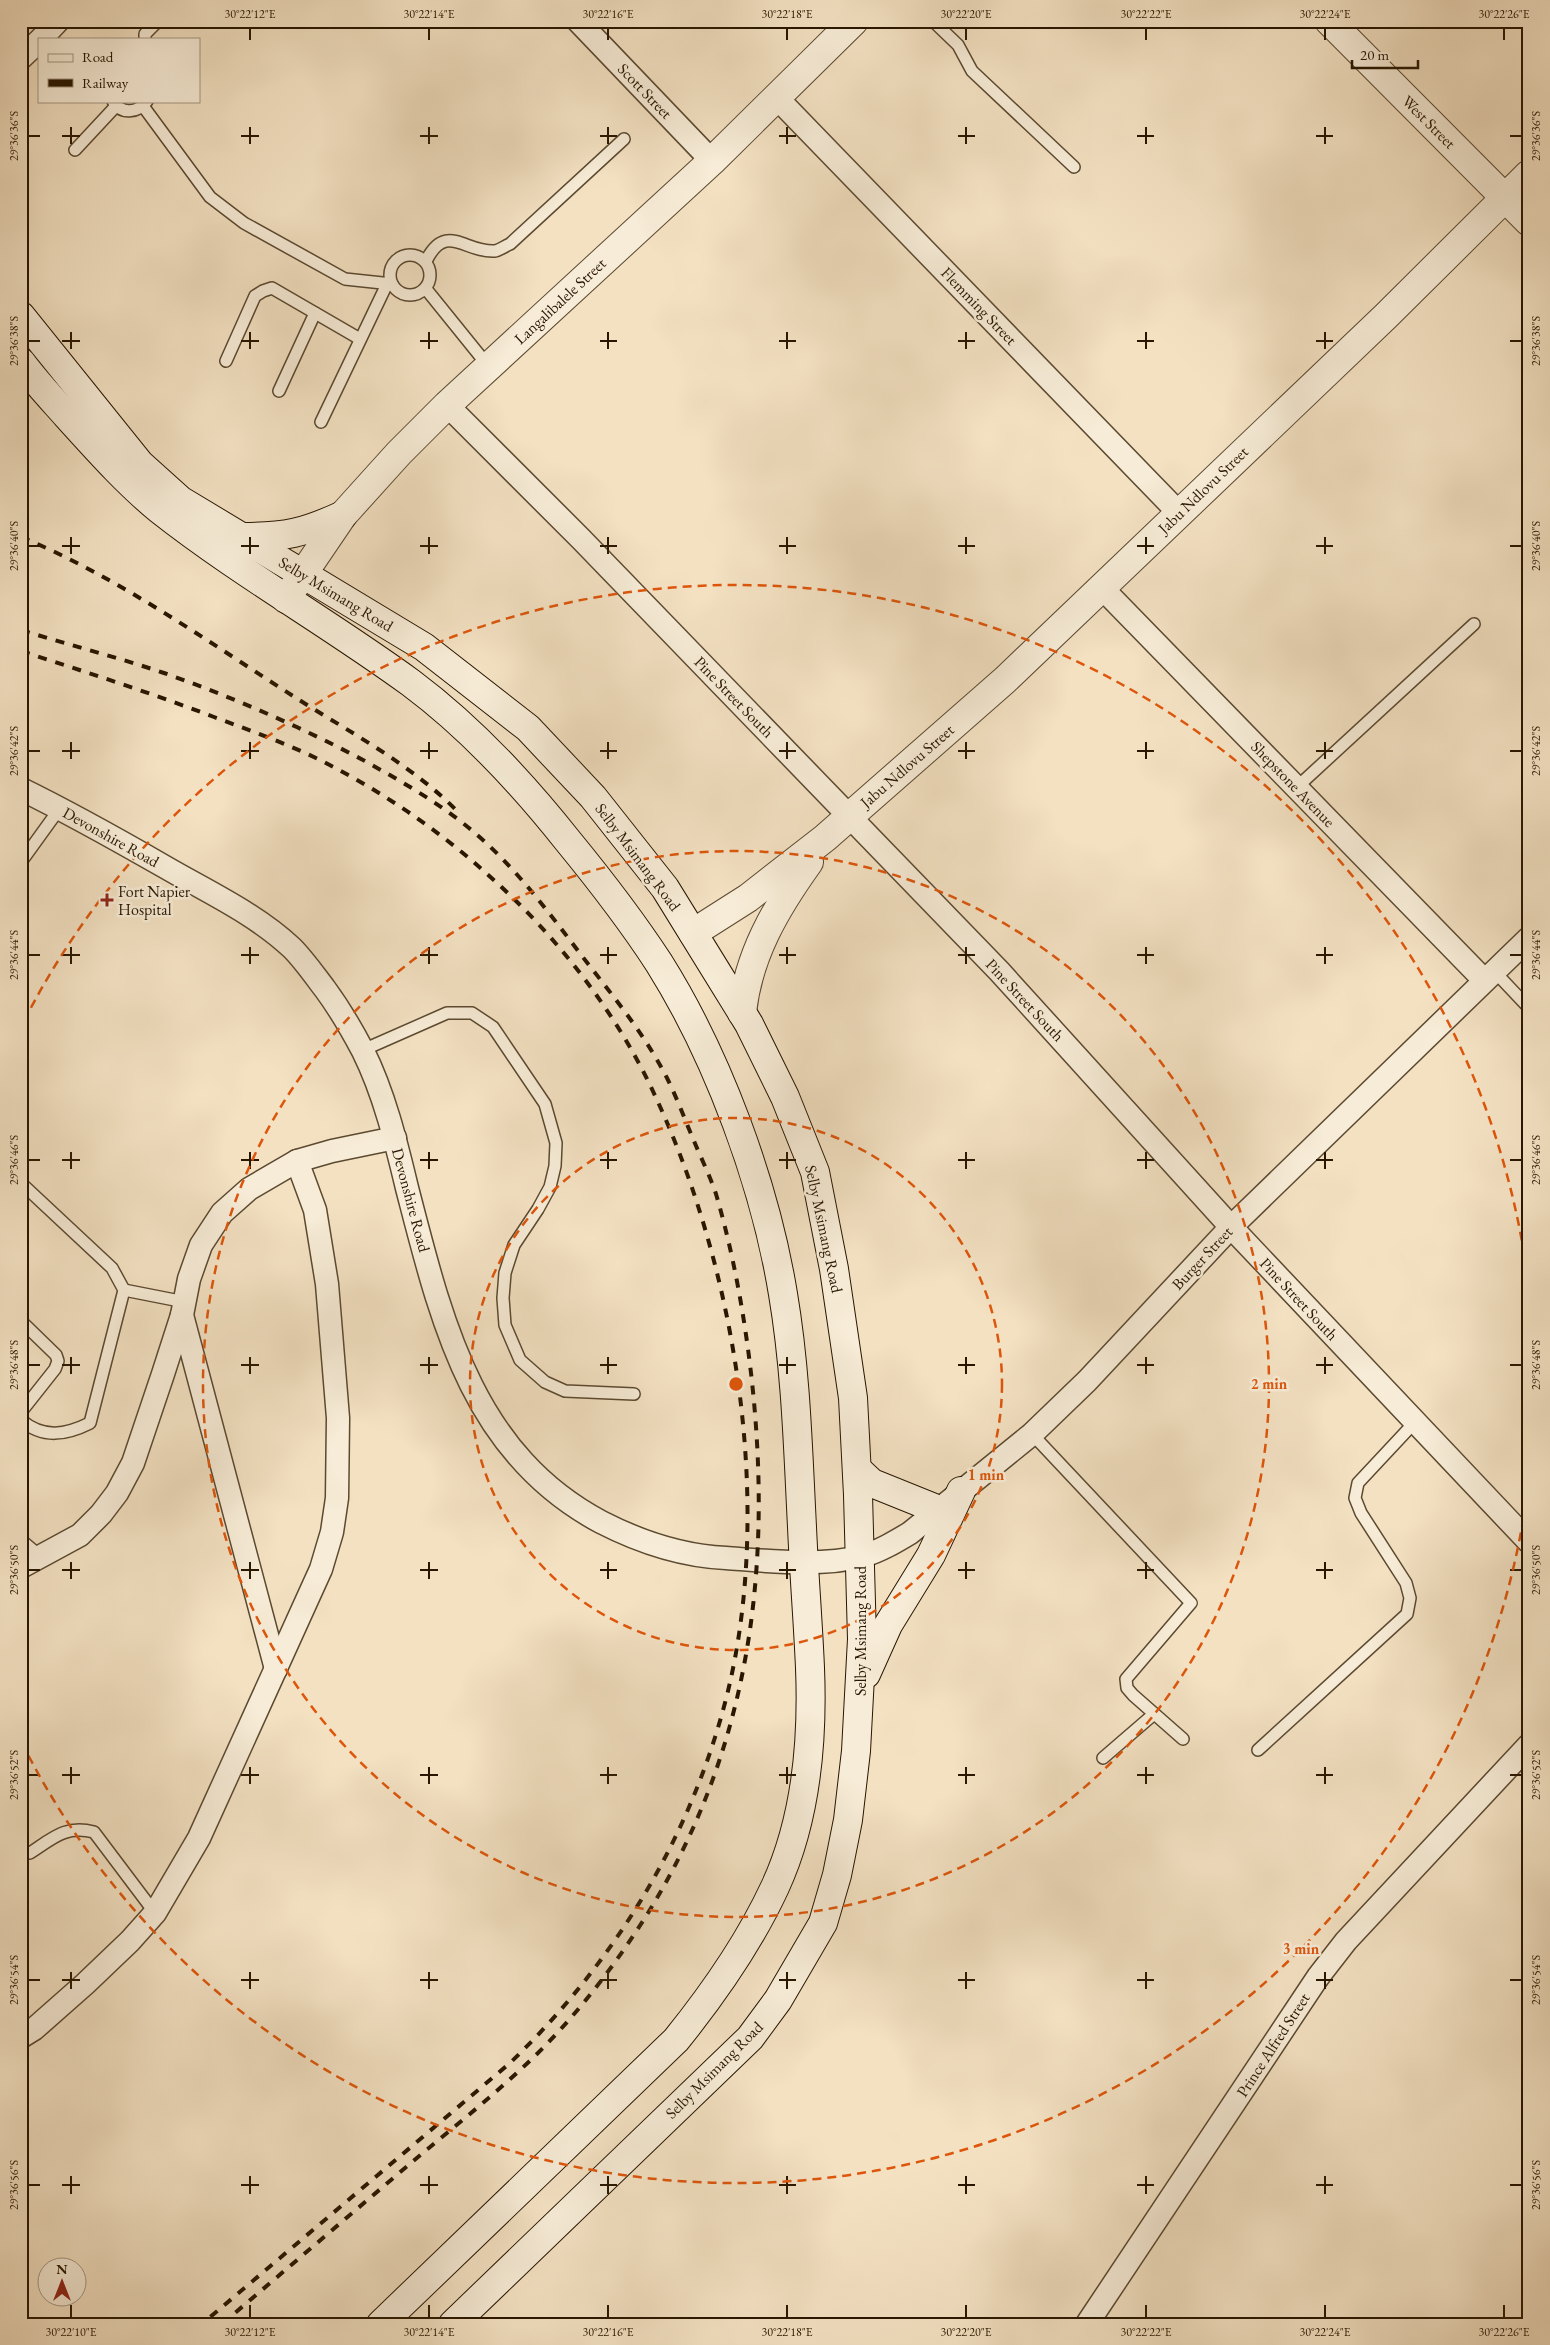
<svg xmlns="http://www.w3.org/2000/svg" width="1550" height="2345" font-family="'EB Garamond',serif">
<style>
.lines{fill:none;stroke-linecap:round;stroke-linejoin:round}
.service-casing{stroke:#5b4930;stroke-width:14}
.minor-casing{stroke:#5b4930;stroke-width:25}
.tertiary-casing{stroke:#5b4930;stroke-width:30}
.secondary-casing{stroke:#281600;stroke-width:30}
.service{stroke:#f7ecd7;stroke-width:11}
.minor{stroke:#f7ecd7;stroke-width:22}
.tertiary{stroke:#f7ecd7;stroke-width:28}
.secondary{stroke:#f7ecd7;stroke-width:28}
.rail{stroke:#281600;stroke-width:4;stroke-dasharray:9 9;stroke-linecap:butt}
.ticks{fill:none;stroke:#281600;stroke-width:2}
.ring{fill:none;stroke:#de560b;stroke-width:2.5;stroke-dasharray:9 6}
.poi-dot{fill:#8f2418;stroke:#f7ecd7;stroke-width:2}
.labels{text-anchor:middle;dominant-baseline:central;stroke-width:5;stroke-linejoin:round;paint-order:stroke}
.street-label{font-size:16px;fill:#281600;stroke:#f7ecd7}
.poi-label{font-size:16px;fill:#281600;stroke:#f7ecd7;text-anchor:start}
.centre{fill:#de560b;stroke:#f7ecd7;stroke-width:2.5}
.ring-label{font-size:15px;text-anchor:middle;font-weight:bold;fill:#de560b;stroke:#f7ecd7;stroke-width:5;stroke-linejoin:round;paint-order:stroke}
.neatline{fill:none;stroke:#281600;stroke-width:2}
.ticks-label{font-size:12px;text-anchor:middle;fill:#281600}
</style>
<rect width="100%" height="100%" fill="#f3e1c2"/>
<filter id="stains"><feTurbulence type="fractalNoise" baseFrequency=".004" numOctaves="4"/><feColorMatrix values="0 0 0 0 .2 0 0 0 0 .09 0 0 0 0 .02 0 0 0 .5 -.17"/></filter>
<radialGradient id="worn" r=".72"><stop offset=".6" stop-color="#630" stop-opacity="0"/><stop offset="1" stop-color="#630" stop-opacity=".3"/></radialGradient>
<g class="lines">
<defs>
<g id="service">
<path d="M933,21L958,45L972,71L1074,167"/>
<path d="M145,39V34L158,21"/>
<path d="M113,101C121,115 138,113 147,101"/>
<path d="M143,106L210,197L244,223L345,279L392,284"/>
<path d="M75,150L116,106"/>
<circle cx="410" cy="275" r="20"/>
<path d="M426,261C446,221 465,253 495,251C500,250 505,246 510,244L624,139"/>
<path d="M426,289L489,367"/>
<path d="M226,361L255,296L263,291L272,288L360,339"/>
<path d="M279,391L315,313"/>
<path d="M321,422L387,284"/>
<path d="M1296,788L1474,624"/>
<path d="M21,862L60,808"/>
<path d="M1494,971L1529,1008"/>
<path d="M363,1050L447,1013H472L493,1027L545,1104L556,1143L555,1166L550,1187L538,1209L514,1245L505,1273L503,1298L505,1325L520,1360L545,1382L565,1391L634,1394"/>
<path d="M21,1183L112,1268L124,1290L90,1423C66,1435 43,1439 21,1420"/>
<path d="M124,1290L185,1302"/>
<path d="M21,1321L56,1355L58,1361L55,1369L21,1412"/>
<path d="M1032,1434L1191,1603L1126,1679L1127,1688L1133,1695L1183,1739"/>
<path d="M21,1540L41,1557"/>
<path d="M1258,1750L1407,1614L1410,1598L1406,1583L1361,1513L1355,1498L1358,1483L1415,1422"/>
<path d="M1103,1758L1154,1714"/>
<path d="M30,1853C53,1838 65,1825 94,1832L155,1913"/>
</g>
<g id="minor">
<path d="M578,21L712,161"/>
<path d="M41,39L58,21"/>
<path d="M21,58L39,41"/>
<path d="M778,99L1179,513"/>
<path d="M447,405L581,539L999,971L1231,1227L1529,1542"/>
<path d="M1102,588L1484,980"/>
<path d="M21,789C70,813 118,840 165,867C208,892 256,914 292,948C304,960 315,976 325,989C339,1008 352,1030 363,1051C384,1093 396,1142 407,1188C441,1319 471,1453 601,1522C640,1542 681,1556 726,1558C768,1561 822,1567 863,1556C880,1551 895,1542 910,1533L1032,1434L1087,1381L1231,1227L1529,938"/>
<path d="M182,1315L276,1669"/>
<path d="M21,1567L80,1535L101,1514L117,1493L133,1463L163,1374L182,1315L189,1279L201,1245L222,1213L249,1189L297,1161L332,1151L395,1138"/>
<path d="M21,2037L34,2029L85,1984L130,1941L155,1913L199,1838L321,1569L332,1532L337,1498L338,1418L327,1284L315,1210L297,1161"/>
<path d="M1087,2324L1318,1977L1346,1941L1529,1745"/>
</g>
<g id="tertiary">
<path d="M1329,21L1529,222"/>
<path d="M286,599L343,515L399,453L447,405L712,161L854,21"/>
<path d="M693,933L748,898L825,838L1005,680L1386,316L1529,174"/>
<path d="M742,1013C748,955 776,908 809,862"/>
</g>
<g id="secondary">
<path d="M21,316L140,464L180,500L424,647L528,728L593,797L665,888L749,1024L785,1097L815,1172L834,1269L853,1398L858,1495L862,1639L856,1751L848,1820L837,1875L823,1923L778,2000L750,2038L453,2324"/>
<path d="M21,362C35,381 52,399 67,416C97,449 126,482 160,510C240,573 329,623 411,683C470,727 522,783 568,841C600,880 631,920 659,963C718,1057 765,1184 783,1294C796,1371 798,1449 802,1527C804,1574 808,1621 810,1668C813,1741 806,1820 775,1887C749,1943 714,1993 676,2040L381,2324"/>
<path d="M242,537C286,537 304,533 343,515"/>
<path d="M857,1469L872,1483L939,1510"/>
<path d="M866,1674L888,1625L931,1555L961,1491"/>
</g>
</defs>
<use href="#service" class="service-casing"/>
<use href="#minor" class="minor-casing"/>
<use href="#tertiary" class="tertiary-casing"/>
<use href="#secondary" class="secondary-casing"/>
<use href="#service" class="service"/>
<use href="#minor" class="minor"/>
<use href="#tertiary" class="tertiary"/>
<use href="#secondary" class="secondary"/>
<g class="rail">
<path d="M21,537C116,576 207,641 293,696C349,732 413,765 460,814"/>
<path d="M21,630C69,645 117,657 164,673C232,697 299,726 363,760C399,780 436,801 469,828C513,864 547,910 582,956C612,995 644,1033 667,1078C677,1098 685,1120 694,1141C701,1158 710,1176 716,1194C733,1252 744,1313 751,1373C773,1565 751,1746 648,1913C618,1961 583,2007 543,2048C500,2091 451,2129 405,2168C344,2220 283,2272 222,2324"/>
<path d="M21,651C86,672 151,693 214,717C249,730 285,743 318,759C378,789 436,828 486,873C552,931 612,1006 650,1085C735,1261 774,1500 728,1691C693,1834 616,1961 510,2063L202,2324"/>
</g>
</g>
<path class="ticks" d="M250,28V40M429,28V40M608,28V40M787,28V40M966,28V40M1146,28V40M1325,28V40M1504,28V40M71,127V144M250,127V144M429,127V144M608,127V144M787,127V144M966,127V144M1146,127V144M1325,127V144M28,136H40M62,136H80M241,136H259M420,136H438M600,136H617M779,136H796M958,136H975M1137,136H1154M1316,136H1333M1510,136H1522M71,332V349M250,332V349M429,332V349M608,332V349M787,332V349M966,332V349M1146,332V349M1325,332V349M28,341H40M62,341H80M241,341H259M420,341H438M600,341H617M779,341H796M958,341H975M1137,341H1154M1316,341H1333M1510,341H1522M71,537V554M250,537V554M429,537V554M608,537V554M787,537V554M966,537V554M1146,537V554M1325,537V554M28,546H40M62,546H80M241,546H259M420,546H438M600,546H617M779,546H796M958,546H975M1137,546H1154M1316,546H1333M1510,546H1522M71,742V759M250,742V759M429,742V759M608,742V759M787,742V759M966,742V759M1146,742V759M1325,742V759M28,751H40M62,751H80M241,751H259M420,751H438M600,751H617M779,751H796M958,751H975M1137,751H1154M1316,751H1333M1510,751H1522M71,947V964M250,947V964M429,947V964M608,947V964M787,947V964M966,947V964M1146,947V964M1325,947V964M28,955H40M62,955H80M241,955H259M420,955H438M600,955H617M779,955H796M958,955H975M1137,955H1154M1316,955H1333M1510,955H1522M71,1152V1169M250,1152V1169M429,1152V1169M608,1152V1169M787,1152V1169M966,1152V1169M1146,1152V1169M1325,1152V1169M28,1160H40M62,1160H80M241,1160H259M420,1160H438M600,1160H617M779,1160H796M958,1160H975M1137,1160H1154M1316,1160H1333M1510,1160H1522M71,1357V1374M250,1357V1374M429,1357V1374M608,1357V1374M787,1357V1374M966,1357V1374M1146,1357V1374M1325,1357V1374M28,1365H40M62,1365H80M241,1365H259M420,1365H438M600,1365H617M779,1365H796M958,1365H975M1137,1365H1154M1316,1365H1333M1510,1365H1522M71,1562V1579M250,1562V1579M429,1562V1579M608,1562V1579M787,1562V1579M966,1562V1579M1146,1562V1579M1325,1562V1579M28,1570H40M62,1570H80M241,1570H259M420,1570H438M600,1570H617M779,1570H796M958,1570H975M1137,1570H1154M1316,1570H1333M1510,1570H1522M71,1767V1784M250,1767V1784M429,1767V1784M608,1767V1784M787,1767V1784M966,1767V1784M1146,1767V1784M1325,1767V1784M28,1775H40M62,1775H80M241,1775H259M420,1775H438M600,1775H617M779,1775H796M958,1775H975M1137,1775H1154M1316,1775H1333M1510,1775H1522M71,1972V1989M250,1972V1989M429,1972V1989M608,1972V1989M787,1972V1989M966,1972V1989M1146,1972V1989M1325,1972V1989M28,1980H40M62,1980H80M241,1980H259M420,1980H438M600,1980H617M779,1980H796M958,1980H975M1137,1980H1154M1316,1980H1333M1510,1980H1522M71,2176V2194M250,2176V2194M429,2176V2194M608,2176V2194M787,2176V2194M966,2176V2194M1146,2176V2194M1325,2176V2194M28,2185H40M62,2185H80M241,2185H259M420,2185H438M600,2185H617M779,2185H796M958,2185H975M1137,2185H1154M1316,2185H1333M1510,2185H1522M71,2305V2318M250,2305V2318M429,2305V2318M608,2305V2318M787,2305V2318M966,2305V2318M1146,2305V2318M1325,2305V2318M1504,2305V2318"/>
<g class="ring">
<circle cx="736" cy="1384" r="266"/>
<circle cx="736" cy="1384" r="533"/>
<path d="M1528 1488A799 799 0 0 1 24 1747M24 1021A799 799 0 0 1 1528 1280"/>
</g>
<path class="poi-dot" d="M104.5 892.5h5v5h5v5h-5v5h-5v-5h-5v-5h5z"/>
<g class="labels">
<g class="street-label">
<text transform="translate(645 91) rotate(46)">Scott Street</text>
<text transform="translate(1429 122) rotate(45)">West Street</text>
<text transform="translate(560 301) rotate(-43)">Langalibalele Street</text>
<text transform="translate(979 306) rotate(46)">Flemming Street</text>
<text transform="translate(1203 490) rotate(-44)">Jabu Ndlovu Street</text>
<text transform="translate(336 594) rotate(31)">Selby Msimang Road</text>
<text transform="translate(734 697) rotate(46)">Pine Street South</text>
<text transform="translate(907 766) rotate(-41)">Jabu Ndlovu Street</text>
<text transform="translate(1293 784) rotate(46)">Shepstone Avenue</text>
<text transform="translate(111 837) rotate(29)">Devonshire Road</text>
<text transform="translate(638 857) rotate(53)">Selby Msimang Road</text>
<text transform="translate(1025 1000) rotate(47)">Pine Street South</text>
<text transform="translate(411 1200) rotate(75)">Devonshire Road</text>
<text transform="translate(824 1229) rotate(78)">Selby Msimang Road</text>
<text transform="translate(1202 1258) rotate(-47)">Burger Street</text>
<text transform="translate(1299 1299) rotate(47)">Pine Street South</text>
<text transform="translate(860 1631) rotate(-90)">Selby Msimang Road</text>
<text transform="translate(1273 2045) rotate(-57)">Prince Alfred Street</text>
<text transform="translate(714 2070) rotate(-45)">Selby Msimang Road</text>
</g>
<g class="poi-label">
<text x="118" y="891">Fort Napier<tspan x="118" dy="18">Hospital</tspan></text>
</g>
</g>
<circle cx="736" cy="1384" r="8" class="centre"/>
<g class="ring-label">
<text x="1269" y="1389">2 min</text>
<text x="986" y="1480">1 min</text>
<text x="1301" y="1954">3 min</text>
</g>
<rect width="1550" height="2345" fill="none" stroke="#f3e1c2" stroke-width="55"/>
<rect x="38" y="38" width="162" height="65" fill="#f7ecd7" stroke="#a49681"/>
<rect x="48" y="54" width="25" height="8" fill="#f7ecd7" stroke="#a49681"/>
<text x="82" y="62" font-size="15" fill="#281600">Road</text>
<rect x="48" y="79" width="25" height="8" fill="#281600" stroke="#a49681"/>
<text x="82" y="88" font-size="15" fill="#281600">Railway</text>
<g transform="translate(62 2282)"><circle r="24" fill="#f7ecd7" stroke="#a49681"/>
<path d="M0-4L9 19L0 12L-9 19Z" fill="#8f2418"/>
<text y="-8" font-size="14" font-weight="bold" text-anchor="middle" fill="#281600">N</text>
</g>
<path d="M1352 60v8h66v-8" fill="none" stroke="#281600" stroke-width="2.5"/>
<text x="1360" y="60" font-size="15" fill="#281600" stroke="#f7ecd7" stroke-width="4" paint-order="stroke">20 m</text>
<rect x="28" y="28" width="1494" height="2290" class="neatline"/>
<g class="ticks-label">
<text x="250" y="18">30°22'12"E</text>
<text x="429" y="18">30°22'14"E</text>
<text x="608" y="18">30°22'16"E</text>
<text x="787" y="18">30°22'18"E</text>
<text x="966" y="18">30°22'20"E</text>
<text x="1146" y="18">30°22'22"E</text>
<text x="1325" y="18">30°22'24"E</text>
<text x="1504" y="18">30°22'26"E</text>
<text transform="translate(14 136) rotate(-90)" y="4">29°36'36"S</text>
<text transform="translate(1536 136) rotate(-90)" y="4">29°36'36"S</text>
<text transform="translate(14 341) rotate(-90)" y="4">29°36'38"S</text>
<text transform="translate(1536 341) rotate(-90)" y="4">29°36'38"S</text>
<text transform="translate(14 546) rotate(-90)" y="4">29°36'40"S</text>
<text transform="translate(1536 546) rotate(-90)" y="4">29°36'40"S</text>
<text transform="translate(14 751) rotate(-90)" y="4">29°36'42"S</text>
<text transform="translate(1536 751) rotate(-90)" y="4">29°36'42"S</text>
<text transform="translate(14 955) rotate(-90)" y="4">29°36'44"S</text>
<text transform="translate(1536 955) rotate(-90)" y="4">29°36'44"S</text>
<text transform="translate(14 1160) rotate(-90)" y="4">29°36'46"S</text>
<text transform="translate(1536 1160) rotate(-90)" y="4">29°36'46"S</text>
<text transform="translate(14 1365) rotate(-90)" y="4">29°36'48"S</text>
<text transform="translate(1536 1365) rotate(-90)" y="4">29°36'48"S</text>
<text transform="translate(14 1570) rotate(-90)" y="4">29°36'50"S</text>
<text transform="translate(1536 1570) rotate(-90)" y="4">29°36'50"S</text>
<text transform="translate(14 1775) rotate(-90)" y="4">29°36'52"S</text>
<text transform="translate(1536 1775) rotate(-90)" y="4">29°36'52"S</text>
<text transform="translate(14 1980) rotate(-90)" y="4">29°36'54"S</text>
<text transform="translate(1536 1980) rotate(-90)" y="4">29°36'54"S</text>
<text transform="translate(14 2185) rotate(-90)" y="4">29°36'56"S</text>
<text transform="translate(1536 2185) rotate(-90)" y="4">29°36'56"S</text>
<text x="71" y="2336">30°22'10"E</text>
<text x="250" y="2336">30°22'12"E</text>
<text x="429" y="2336">30°22'14"E</text>
<text x="608" y="2336">30°22'16"E</text>
<text x="787" y="2336">30°22'18"E</text>
<text x="966" y="2336">30°22'20"E</text>
<text x="1146" y="2336">30°22'22"E</text>
<text x="1325" y="2336">30°22'24"E</text>
<text x="1504" y="2336">30°22'26"E</text>
</g>
<rect width="100%" height="100%" filter="url(#stains)"/>
<rect width="100%" height="100%" fill="url(#worn)"/>
</svg>
